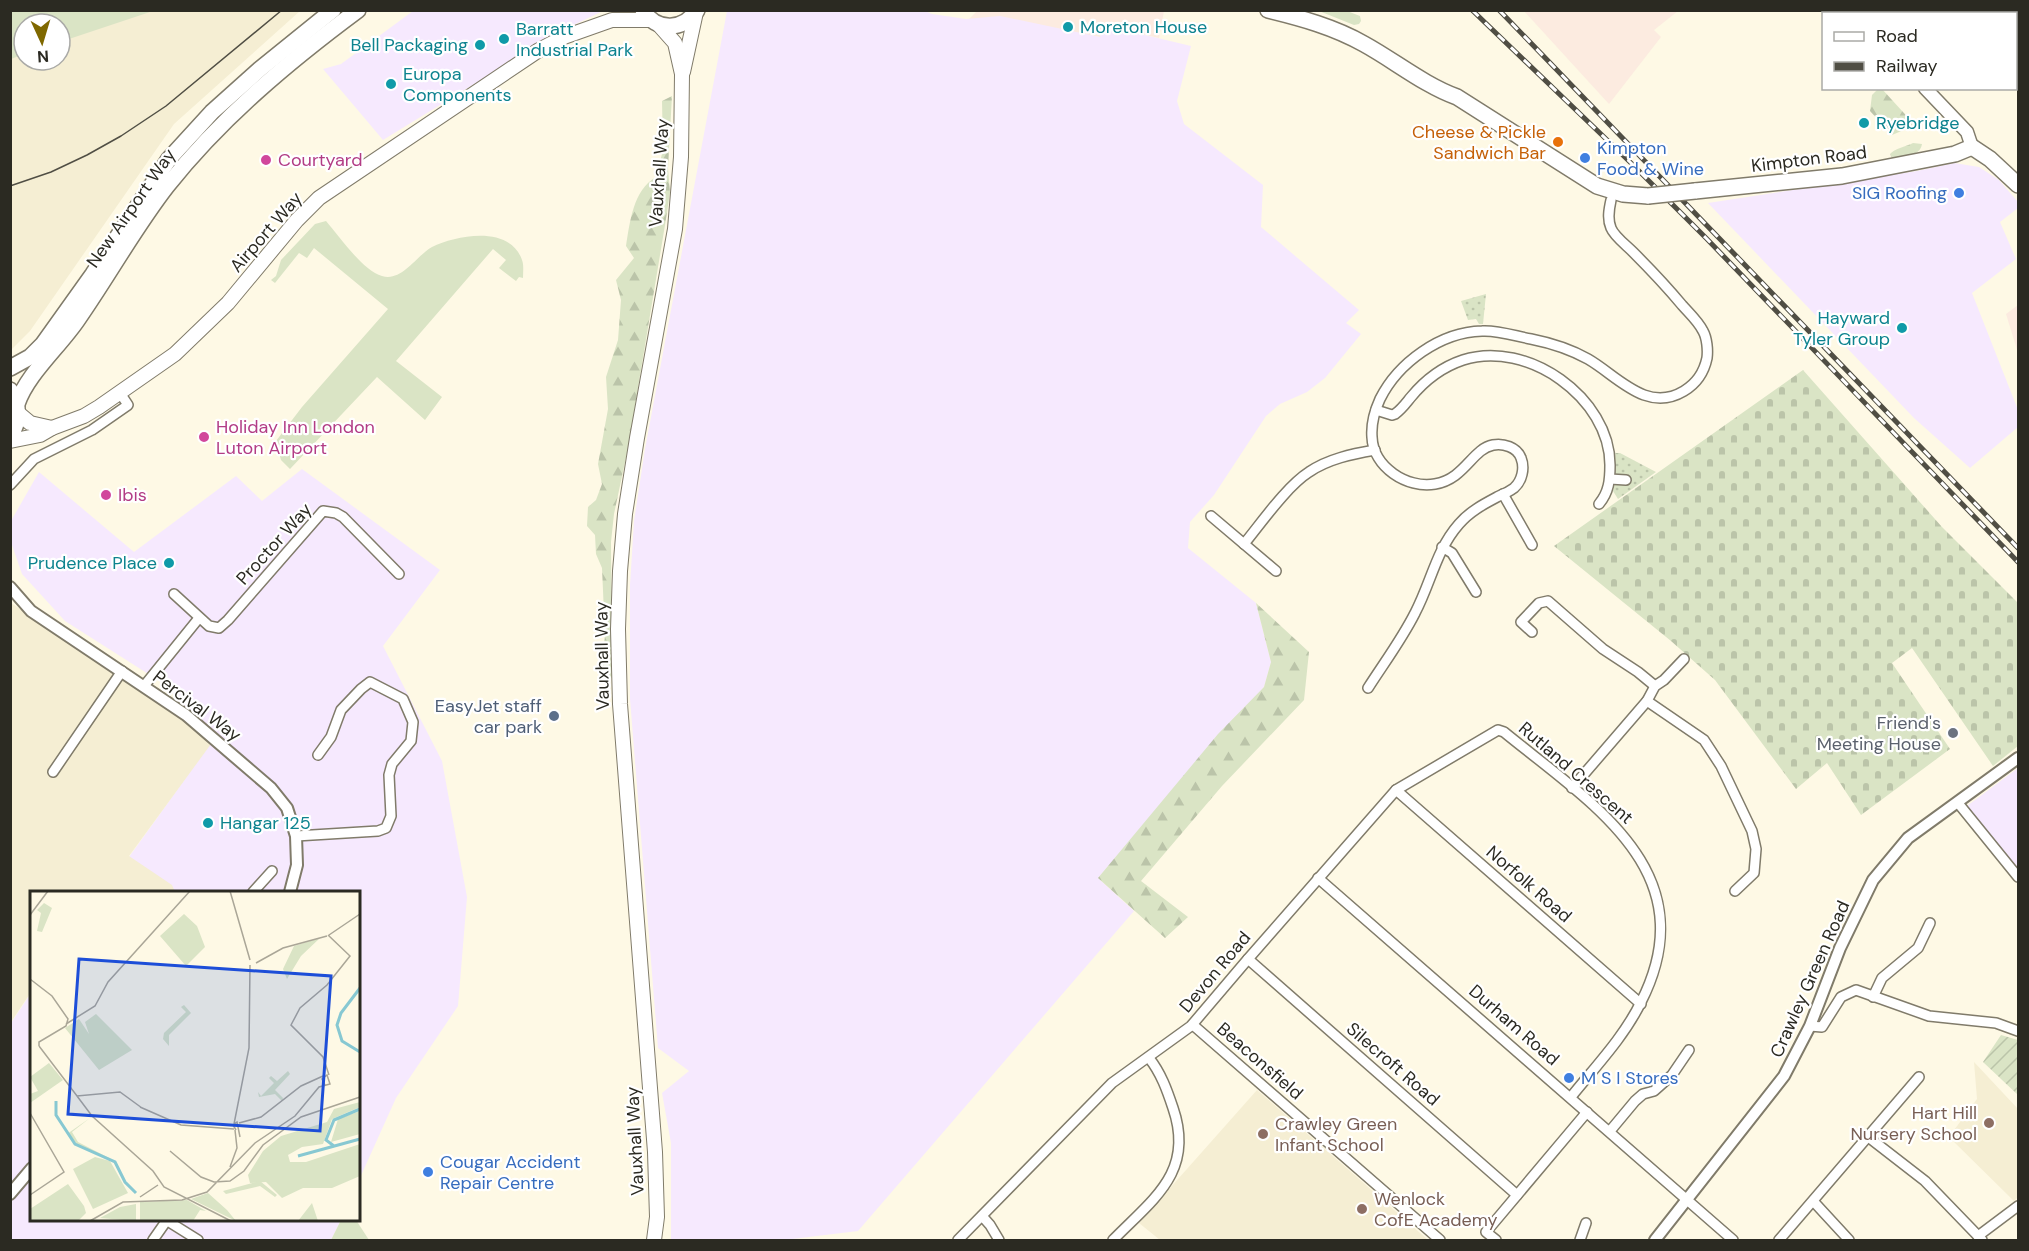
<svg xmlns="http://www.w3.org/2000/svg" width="2029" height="1251" font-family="'DM Sans',sans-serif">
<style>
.commercial{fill:#fcebe0}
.industrial{fill:#f6e9fe}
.built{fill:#f5eed3;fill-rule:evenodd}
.grass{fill:#dae4c5}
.forest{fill:url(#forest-firs)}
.cemetery{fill:url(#cemetery-stones)}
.park{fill:url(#park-dots)}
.garden{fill:url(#garden-furrows)}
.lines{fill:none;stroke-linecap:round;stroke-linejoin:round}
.minor-casing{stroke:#807b6a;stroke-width:12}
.tertiary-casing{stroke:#807b6a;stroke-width:14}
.secondary-casing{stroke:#807b6a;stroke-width:15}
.primary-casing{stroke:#807b6a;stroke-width:16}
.trunk-casing{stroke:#807b6a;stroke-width:18}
.minor{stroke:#fff;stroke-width:9}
.tertiary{stroke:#fff;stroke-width:10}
.secondary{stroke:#fff;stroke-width:12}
.primary{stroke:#fff;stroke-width:14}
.trunk{stroke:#fff;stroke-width:15}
.tram{stroke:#504e44;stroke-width:1.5}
.rail-casing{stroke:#504e44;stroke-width:5}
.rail{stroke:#fff;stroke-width:3;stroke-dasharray:9;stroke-linecap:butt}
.trunk-bridge-casing{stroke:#807b6a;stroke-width:18;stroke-linecap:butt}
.trunk-bridge{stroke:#fff;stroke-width:15}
.culture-dot{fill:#0f9aa8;stroke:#fff;stroke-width:2}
.food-dot{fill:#e8710a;stroke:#fff;stroke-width:2}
.shop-dot{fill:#3f7fe0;stroke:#fff;stroke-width:2}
.hotel-dot{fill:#d1479c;stroke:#fff;stroke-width:2}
.service-dot{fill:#5c6f8a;stroke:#fff;stroke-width:2}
.worship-dot{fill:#6b7280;stroke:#fff;stroke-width:2}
.education-dot{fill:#8d6e63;stroke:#fff;stroke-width:2}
.labels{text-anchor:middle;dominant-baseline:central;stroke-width:4.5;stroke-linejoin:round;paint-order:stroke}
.culture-label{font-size:18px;fill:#0d838f;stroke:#fff;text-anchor:start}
.food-label{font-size:18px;fill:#c56008;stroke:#fff;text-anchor:end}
.shop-label{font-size:18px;fill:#366cbe;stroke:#fff;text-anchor:start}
.street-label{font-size:18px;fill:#2b2a22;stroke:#fff}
.hotel-label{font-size:18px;fill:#b23c85;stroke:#fff;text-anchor:start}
.service-label{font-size:18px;fill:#4e5e75;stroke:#fff;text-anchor:end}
.worship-label{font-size:18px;fill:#5b616d;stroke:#fff;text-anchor:end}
.education-label{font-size:18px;fill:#785e54;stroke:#fff;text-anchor:start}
.inset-river{fill:none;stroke:#87c8d2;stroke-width:3}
.inset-road{fill:none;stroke:#aaa697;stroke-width:1.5}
.view{fill:#1d4ed8;fill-opacity:0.15;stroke:#1d4ed8;stroke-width:3}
.inset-edge{fill:none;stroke:#2b2a22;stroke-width:3}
</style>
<defs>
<pattern id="forest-firs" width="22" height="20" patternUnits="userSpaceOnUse" patternTransform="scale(1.5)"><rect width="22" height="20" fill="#dae4c5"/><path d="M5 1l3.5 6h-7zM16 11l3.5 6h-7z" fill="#bbc4a9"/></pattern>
<pattern id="cemetery-stones" width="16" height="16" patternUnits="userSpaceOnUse" patternTransform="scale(1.5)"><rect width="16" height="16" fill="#dae4c5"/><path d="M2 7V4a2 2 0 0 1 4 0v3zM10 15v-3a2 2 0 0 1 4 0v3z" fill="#bbc4a9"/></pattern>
<pattern id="park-dots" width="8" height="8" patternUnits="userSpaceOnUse" patternTransform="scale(1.5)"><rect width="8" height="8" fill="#dae4c5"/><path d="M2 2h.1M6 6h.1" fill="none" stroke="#bbc4a9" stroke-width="1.8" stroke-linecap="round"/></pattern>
<pattern id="garden-furrows" width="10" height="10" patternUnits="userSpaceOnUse" patternTransform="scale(1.5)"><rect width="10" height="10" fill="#dae4c5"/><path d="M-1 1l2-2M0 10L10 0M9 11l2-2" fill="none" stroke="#bbc4a9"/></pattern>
</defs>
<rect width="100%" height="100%" fill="#fef9e5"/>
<g class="commercial">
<path d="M978,10L1164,11L1159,38L1103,25L1101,37L969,19Z"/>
<path d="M1524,11H1678L1654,30L1661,37L1609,104Z"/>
<path d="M2018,305V353L2006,314Z"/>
</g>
<g class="industrial">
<path d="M923,10L932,14L966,19L1000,16L1100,37L1103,25L1191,46L1177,101L1184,124L1263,185L1261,227L1359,310L1346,323L1361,334L1325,378L1307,392L1280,404L1266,416L1214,495L1190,522L1188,548L1256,603L1271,662L1264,687L1098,878L1134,911L858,1231L784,1240H671V1143L662,1093L689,1071L658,1048L630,699V585L634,521L645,449L727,11Z"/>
<path d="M413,11H603L559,32L383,140L323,69L341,64Z"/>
<path d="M1954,163L1979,167L1999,180L2018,202V208L2000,222L2016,259L1972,293L2018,410V427L1970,468L1914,418L1708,203L1917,171Z"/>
<path d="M302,469L440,570L383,646L442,761L467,897L458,1006L396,1098L359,1180L358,892H104L213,740L164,684L65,621L22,574L11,542V521L39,472L134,552L236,476L262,501Z"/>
<path d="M2018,768V868L1967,806Z"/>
<path d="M31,993L32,1220H341L331,1240H11V1023Z"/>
</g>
<g class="built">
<path d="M11,11H300L174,124L30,331L11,350ZM24,24H60V60H24Z"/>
<path d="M11,603L179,715L211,744L129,856L172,885L175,892H32L31,992L11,1022Z"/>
<path d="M1974,1062L2018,1109V1197L2014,1201L1949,1137L1977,1099Z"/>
<path d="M1257,1090L1358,1178L1428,1240H1160L1139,1223Z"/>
</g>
<g class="grass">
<path d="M10,11L11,10L153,11L60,42V24H24V54L11,59Z"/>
<path d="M1319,11H1347L1360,16L1361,21L1359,24L1354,25Z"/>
<path d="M326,221C339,236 363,271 382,276C402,282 416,256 432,247C457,235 510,225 522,260C524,265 523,272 523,278L519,277L516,281L499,268L506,260L493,249L396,361L442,397L425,420L377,377L290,469L281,460L276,441L302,407L388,309L314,248L307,258L299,253L275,283L271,280L276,276L281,260L315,224Z"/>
<path d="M341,1220H356L369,1240H331Z"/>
</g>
<g class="forest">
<path d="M1878,89H1882L1913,123L1911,127L1892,135L1870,111L1872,95Z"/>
<path d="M672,96L668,168L670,192L666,219L628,448L614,514L611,542L612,678L604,671L602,659L605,636L602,568L596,554L595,535L587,526L588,507L596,500L602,484L598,464L608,409L606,377L618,340L621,300L616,280L634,258L626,246C630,222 633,190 656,177L663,150L662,101Z"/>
<path d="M1913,143L1922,144C1920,157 1903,156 1892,158L1890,154C1894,149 1907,146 1913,143Z"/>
<path d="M1256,603L1309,652L1304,700L1222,786L1141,881L1188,917L1165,938L1098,878L1218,734L1264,687L1271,662Z"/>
</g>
<path class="cemetery" d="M1803,370L1942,527L2018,603V746L1993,766L1912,648L1892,663L1950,749L1861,815L1827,763L1796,789L1715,680L1671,641L1554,546Z"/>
<g class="park">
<path d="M1486,294L1483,324H1479L1476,319L1468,320L1461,301Z"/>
<path d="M1615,453H1620L1656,472L1618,499L1613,491L1615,484H1619L1622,476L1616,474Z"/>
</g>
<path class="garden" d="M2001,1035L2018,1040V1095L1983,1062Z"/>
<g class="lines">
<defs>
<g id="minor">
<path d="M1376,410L1392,415L1395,414C1402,409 1406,403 1411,397C1425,380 1442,367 1463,360C1527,339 1610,398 1610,465C1610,480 1609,492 1599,504"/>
<path d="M1610,479L1626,480"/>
<path d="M10,485L34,459L92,430L128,405L120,393"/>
<path d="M1503,494L1532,545"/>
<path d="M1211,516L1276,571"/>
<path d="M1244,544C1262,522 1287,486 1309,472C1328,459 1352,454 1375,450"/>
<path d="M1442,547L1452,553L1476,592"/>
<path d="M174,594L209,626L219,628L228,620L323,511L336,513L343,517L399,574"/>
<path d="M1532,632L1521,622L1539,603L1548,601L1603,649L1638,672L1655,686"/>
<path d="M144,686L199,618"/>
<path d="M1368,688C1384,663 1402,639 1415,613C1431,583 1436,550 1459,524C1470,511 1484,504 1499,496C1504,494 1510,491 1514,488C1522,481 1525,468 1521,458C1517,447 1503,443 1493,445C1472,449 1465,479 1435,484C1407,489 1373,467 1372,437C1371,424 1375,410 1380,399C1398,363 1440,332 1482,331C1498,330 1515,336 1531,339C1551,343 1570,349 1588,359C1607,370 1623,387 1644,395C1672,405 1701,387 1707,358C1708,350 1707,338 1703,331C1698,321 1689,313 1682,305C1667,287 1650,269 1633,252C1626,245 1614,236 1611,228C1607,219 1609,209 1611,200"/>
<path d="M1647,701L1704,740L1721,766L1752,831L1756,849L1754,873L1735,891"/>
<path d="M53,772L122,671"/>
<path d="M1572,788L1647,701L1655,686L1664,680L1684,659"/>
<path d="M1396,790L1641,1004"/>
<path d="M1958,803L2018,877"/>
<path d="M296,836L378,831L386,828L391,816L389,775L392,764L411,741L413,722L403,699L370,682L361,689L341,710L331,737L318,755"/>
<path d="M1318,878L1733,1240"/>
<path d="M253,892L272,871"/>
<path d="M1248,959L1517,1195"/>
<path d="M1873,997L1882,978L1918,948L1930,923"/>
<path d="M1193,1025L1440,1240"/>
<path d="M1810,1026L1822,1027L1841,997L1856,990L1929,1016L1996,1023L2018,1031"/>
<path d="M1610,1131L1635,1101L1643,1094L1654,1091L1672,1075L1689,1050"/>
<path d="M1867,1136L1925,1181L1982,1240"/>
<path d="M1814,1202L1849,1240"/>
<path d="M982,1216L990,1225L999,1240"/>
<path d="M166,1220L198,1240"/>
<path d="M1978,1236L2018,1206"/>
<path d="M153,1240L167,1220"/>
<path d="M958,1240L1112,1083L1191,1026L1248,959L1396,790L1498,730L1504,732C1592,804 1707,872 1641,1002C1624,1037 1595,1067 1571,1097"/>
<path d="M1113,1240C1153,1199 1195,1172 1173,1108C1167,1090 1161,1073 1149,1058"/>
<path d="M1496,1240L1486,1232L1587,1112"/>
<path d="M1580,1240L1586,1223"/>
<path d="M1779,1240L1919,1077"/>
</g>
<g id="tertiary">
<path d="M10,587L31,611L186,715L271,788L287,808L296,836L297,865L290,892"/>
<path d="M10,1194L32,1168"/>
<path d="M1655,1240L1784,1076L1810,1026L1840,948L1873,880L1908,838L2018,758"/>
</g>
<g id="secondary">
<path d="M1847,10L1849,14"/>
<path d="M1925,88L1967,132L1972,147"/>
</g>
<g id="primary">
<path d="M683,72L696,12"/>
<path d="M18,413L30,423L52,428"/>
<path d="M10,441L40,435L52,428L84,416L99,407L175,354L228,303L297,220L319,198L539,50L564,37L612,20H651"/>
<path d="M654,1240L657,1217L655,1152L620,704L618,629L620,571L625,514L637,438L675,229L681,157L682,74L675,43L659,25"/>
</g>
<g id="trunk">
<path d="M643,10C656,32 684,31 697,10"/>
<path d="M1268,10C1301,18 1334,27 1364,44C1395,61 1424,85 1457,97L1597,186L1623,194L1648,196"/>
<path d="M1695,191L1842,176L1955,154L1972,147L1990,159L2018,185"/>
<path d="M10,368L30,357L43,344L93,274L169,159L212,112L260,69L333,10"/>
<path d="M10,390C20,406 20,421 10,437"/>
<path d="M17,404C27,374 60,346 78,319C108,276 135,227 167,186C221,118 288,62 358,10"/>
</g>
</defs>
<use href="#minor" class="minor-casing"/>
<use href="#tertiary" class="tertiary-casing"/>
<use href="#secondary" class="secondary-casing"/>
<use href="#primary" class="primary-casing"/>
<use href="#trunk" class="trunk-casing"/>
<use href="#minor" class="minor"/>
<use href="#tertiary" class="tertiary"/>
<use href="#secondary" class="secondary"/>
<use href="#primary" class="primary"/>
<use href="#trunk" class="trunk"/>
<path class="tram" d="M10,186L51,172L87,155L121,136L166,106L282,10"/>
<defs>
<g id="rail">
<path d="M1472,10L1631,163L1706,238L2018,562"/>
<path d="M1499,10L2018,548"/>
</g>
</defs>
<use href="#rail" class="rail-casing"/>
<use href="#rail" class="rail"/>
<defs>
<path id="trunk-bridge" d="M1648,196L1695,191"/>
</defs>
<use href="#trunk-bridge" class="trunk-bridge-casing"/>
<use href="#trunk-bridge" class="trunk-bridge"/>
</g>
<g class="culture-dot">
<circle cx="1068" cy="27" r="6"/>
<circle cx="504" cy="39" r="6"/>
<circle cx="480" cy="45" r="6"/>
<circle cx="391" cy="84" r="6"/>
<circle cx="1864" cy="123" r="6"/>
<circle cx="1902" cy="328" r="6"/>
<circle cx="169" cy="563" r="6"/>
<circle cx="208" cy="823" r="6"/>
</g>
<circle class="food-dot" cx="1558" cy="142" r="6"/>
<g class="shop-dot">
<circle cx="1585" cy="158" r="6"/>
<circle cx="1959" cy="193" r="6"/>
<circle cx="1569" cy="1078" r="6"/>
<circle cx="428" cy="1172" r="6"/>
</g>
<g class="hotel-dot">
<circle cx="266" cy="160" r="6"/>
<circle cx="204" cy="437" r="6"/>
<circle cx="106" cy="495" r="6"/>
</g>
<circle class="service-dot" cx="554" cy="716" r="6"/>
<circle class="worship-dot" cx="1953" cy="733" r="6"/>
<g class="education-dot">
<circle cx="1989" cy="1123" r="6"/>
<circle cx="1263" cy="1134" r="6"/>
<circle cx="1362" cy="1209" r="6"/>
</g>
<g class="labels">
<g class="culture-label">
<text x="1080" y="27">Moreton House</text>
<text x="516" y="29">Barratt<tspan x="516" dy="21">Industrial Park</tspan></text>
<text x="468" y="45" text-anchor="end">Bell Packaging</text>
<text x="403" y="74">Europa<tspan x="403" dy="21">Components</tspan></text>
<text x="1876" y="123">Ryebridge</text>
<text x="1890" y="318" text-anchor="end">Hayward<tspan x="1890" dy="21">Tyler Group</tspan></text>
<text x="157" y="563" text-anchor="end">Prudence Place</text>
<text x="220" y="823">Hangar 125</text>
</g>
<g class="food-label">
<text x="1546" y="132">Cheese &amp; Pickle<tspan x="1546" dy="21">Sandwich Bar</tspan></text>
</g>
<g class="shop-label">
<text x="1597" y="148">Kimpton<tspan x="1597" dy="21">Food &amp; Wine</tspan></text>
<text x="1947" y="193" text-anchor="end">SIG Roofing</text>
<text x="1581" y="1078">M S I Stores</text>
<text x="440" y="1162">Cougar Accident<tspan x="440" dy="21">Repair Centre</tspan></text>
</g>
<g class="street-label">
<text transform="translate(1809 159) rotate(-7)">Kimpton Road</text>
<text transform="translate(659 173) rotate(-86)">Vauxhall Way</text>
<text transform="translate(131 208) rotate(-55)">New Airport Way</text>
<text transform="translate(266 232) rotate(-49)">Airport Way</text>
<text transform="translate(274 544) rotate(-48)">Proctor Way</text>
<text transform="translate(602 656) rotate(-91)">Vauxhall Way</text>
<text transform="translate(197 706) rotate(37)">Percival Way</text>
<text transform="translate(1576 773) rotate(41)">Rutland Crescent</text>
<text transform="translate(1529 884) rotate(41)">Norfolk Road</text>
<text transform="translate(1215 972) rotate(-50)">Devon Road</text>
<text transform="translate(1810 979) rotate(-66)">Crawley Green Road</text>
<text transform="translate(1514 1025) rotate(41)">Durham Road</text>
<text transform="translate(1260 1061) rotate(41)">Beaconsfield</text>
<text transform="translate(1393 1064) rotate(41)">Silecroft Road</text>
<text transform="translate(635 1141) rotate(-93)">Vauxhall Way</text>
</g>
<g class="hotel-label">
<text x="278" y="160">Courtyard</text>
<text x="216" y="427">Holiday Inn London<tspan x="216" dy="21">Luton Airport</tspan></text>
<text x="118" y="495">Ibis</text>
</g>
<g class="service-label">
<text x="542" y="706">EasyJet staff<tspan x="542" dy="21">car park</tspan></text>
</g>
<g class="worship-label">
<text x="1941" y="723">Friend's<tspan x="1941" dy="21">Meeting House</tspan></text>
</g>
<g class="education-label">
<text x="1977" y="1113" text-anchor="end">Hart Hill<tspan x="1977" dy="21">Nursery School</tspan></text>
<text x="1275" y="1124">Crawley Green<tspan x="1275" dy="21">Infant School</tspan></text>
<text x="1374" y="1199">Wenlock<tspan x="1374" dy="21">CofE Academy</tspan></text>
</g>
</g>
<g transform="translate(30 891)">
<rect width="330" height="330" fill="#fef9e5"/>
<path d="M290,47L271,65L257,88L253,78L264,55ZM258,180L260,183L245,199L253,207L252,210L245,203L229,206L228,201L231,205L244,192L239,187L241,185L247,190ZM330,211V216L302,228L293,253L272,256L258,264L260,271H276L330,253V285L302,297H273L252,307L236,291L220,292L218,284L233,260L251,245L297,231L304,218ZM330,220V243L301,251L308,228ZM65,266L80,270L98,302L63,318L43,278ZM38,293L54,315L56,322L48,330H0V318Z" fill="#dae4c5"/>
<path d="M14,12L22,17L12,41L7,40L11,22L7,19ZM154,114L161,122L139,144V155L133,148L134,142L156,121L151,116ZM60,227L42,241L48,251L81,268L50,256L37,243ZM230,290L247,304L245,306L230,295L196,303L193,300ZM178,302L197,319L206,330L161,308ZM157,309L176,320L170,319L163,330L110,329V311ZM282,312L288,330H268ZM106,313V330L70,327L90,316Z" fill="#dae4c5"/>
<path d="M66,123L102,159L69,179L35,137L49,128L59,143L55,131Z" fill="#dae4c5"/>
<path d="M154,23L167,35L175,56L156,75L130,45ZM19,172L33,189L0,212V203L8,200L0,186Z" fill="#dae4c5"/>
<path class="inset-river" d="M330,97L311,122L307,134L312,150L330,161M26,210V224L45,253L85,271L95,291L106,302M304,255L296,249L304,229L330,218M268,265L330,248"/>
<path class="inset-road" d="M200,0L220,69M0,24L18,0M298,44L320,65L297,94L270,117L261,134L293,166L299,184M299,44L330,23M226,72L253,57L297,45M0,88L22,105L38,128L36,135L9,151V155M36,133L65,115L78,91L160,0M9,155L47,205L90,201L112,217M47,205L62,225L123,280L134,296L201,330M110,216L151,234L204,238M0,222L34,281L0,304M209,232L231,226L271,195L293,185M204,233L219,157L220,74M206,239L203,234L207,231L210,246M140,260L171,286L184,291L200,290L214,280L233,254L271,226L330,206M200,276L207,257L205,239M110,306L128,294M60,330L93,311L152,309L177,301L225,252L265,225L289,196L300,193L297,184L292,188L295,194"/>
<path class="view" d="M49,68L301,85L290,240L38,223Z"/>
<rect width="330" height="330" class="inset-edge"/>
</g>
<rect width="2029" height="1251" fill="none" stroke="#2b2a22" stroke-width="24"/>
<rect x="1822" y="12" width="195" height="78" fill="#ffffff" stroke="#aaaaa7" stroke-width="1.5"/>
<rect x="1834" y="32" width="30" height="9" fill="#ffffff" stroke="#aaaaa7" stroke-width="1.5"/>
<text x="1876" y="42" font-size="18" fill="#2b2a22">Road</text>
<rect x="1834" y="62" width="30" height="9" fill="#504e44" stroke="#aaaaa7" stroke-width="1.5"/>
<text x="1876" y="72" font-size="18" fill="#2b2a22">Railway</text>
<g transform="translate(42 42) rotate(176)"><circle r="28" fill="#ffffff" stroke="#aaaaa7" stroke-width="1.5"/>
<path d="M0-4.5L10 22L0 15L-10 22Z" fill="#7f6800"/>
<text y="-9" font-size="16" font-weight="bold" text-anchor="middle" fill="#2b2a22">N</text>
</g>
</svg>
